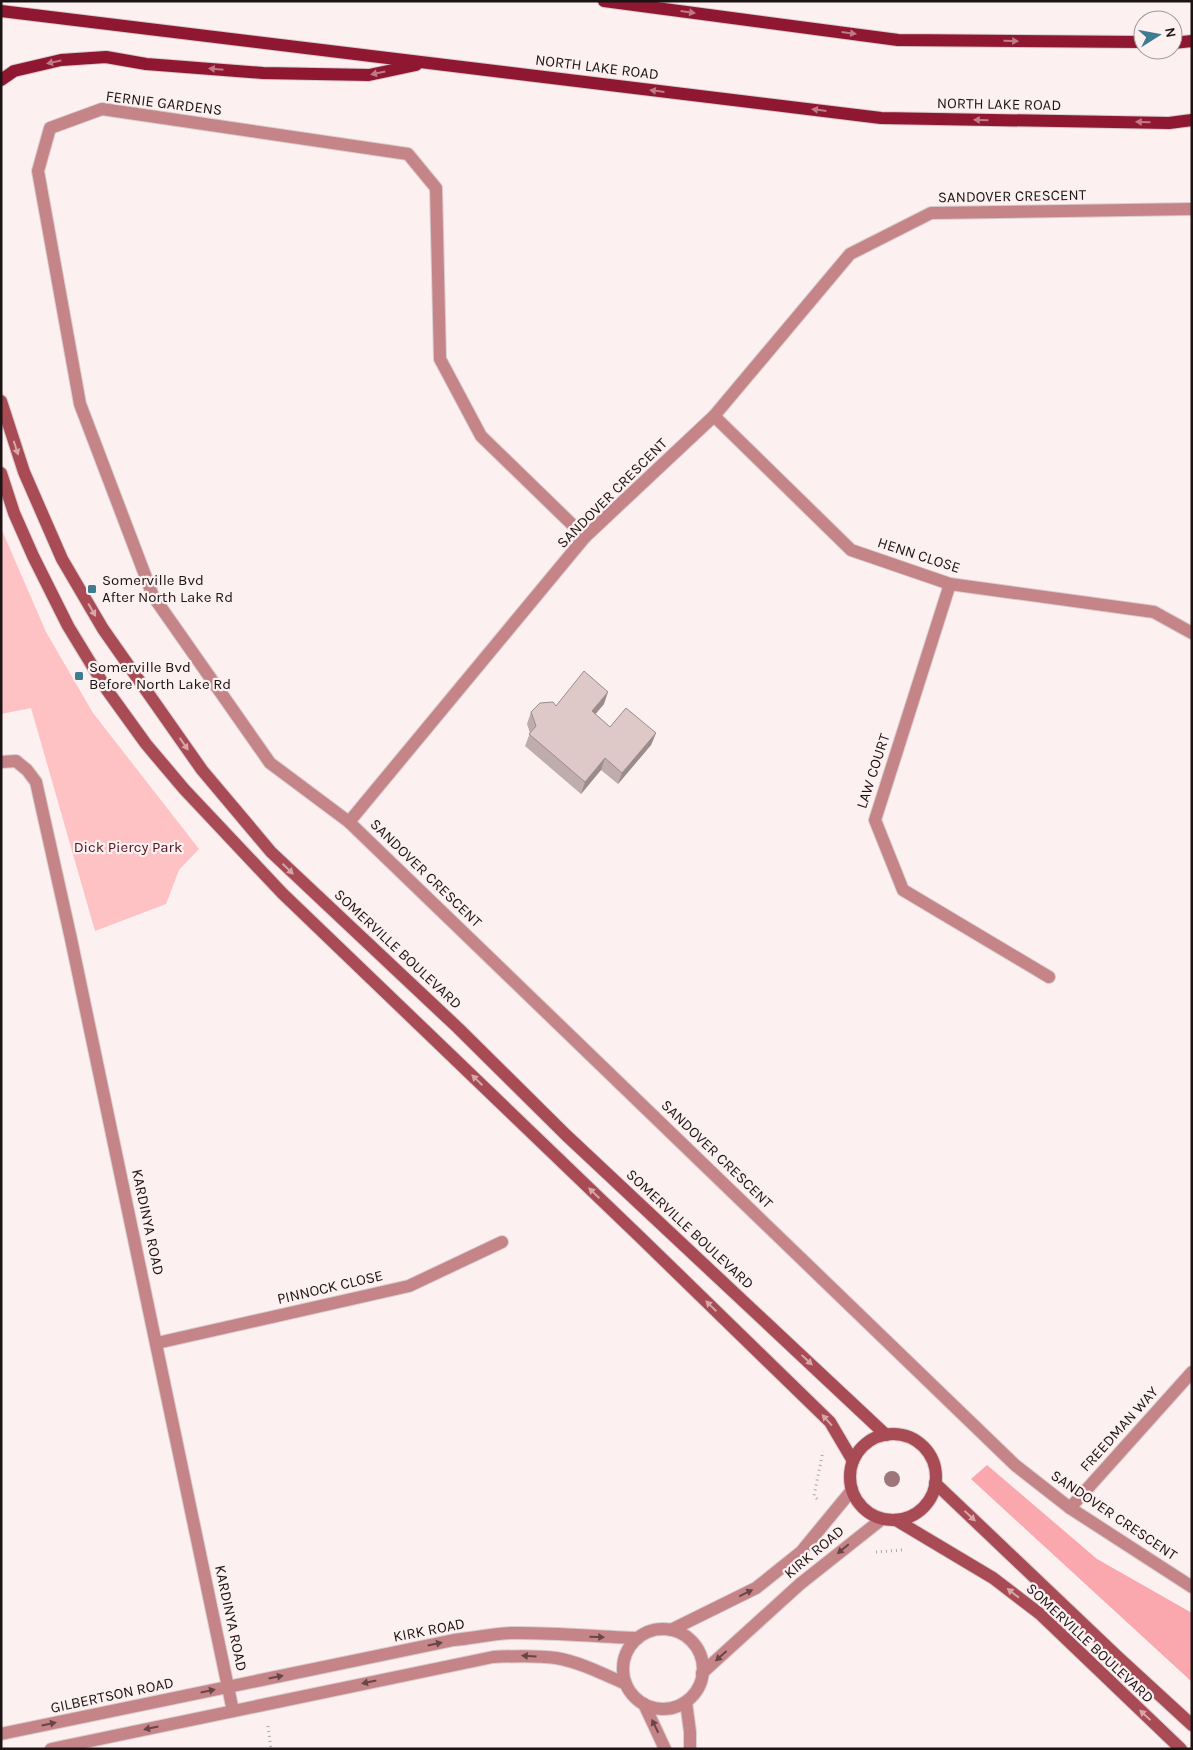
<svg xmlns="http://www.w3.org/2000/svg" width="1193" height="1750" font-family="Karla,sans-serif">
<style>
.green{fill:#fec2c5}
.forest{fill:#faa8ae}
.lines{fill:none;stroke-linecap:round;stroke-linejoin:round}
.minor-casing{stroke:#d9cdcd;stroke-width:14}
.tertiary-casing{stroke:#d9cdcd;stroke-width:14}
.secondary-casing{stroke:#d9cdcd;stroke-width:14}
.primary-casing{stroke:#d9cdcd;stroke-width:14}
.path{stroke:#b0a5a5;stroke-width:3;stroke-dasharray:1 4;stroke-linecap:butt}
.minor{stroke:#c58488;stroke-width:12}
.tertiary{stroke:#c58488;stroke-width:12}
.secondary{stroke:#a84b55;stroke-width:12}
.primary{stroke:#8f1732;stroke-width:12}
.tree{fill:#9d767b}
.wall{fill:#bfacac}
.shaded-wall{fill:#9b8c8c}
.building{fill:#dec8c8;stroke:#9b8c8c}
.oneway{fill:#c07988}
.oneway2{fill:#d7a6aa}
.oneway3{fill:#684648}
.poi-dot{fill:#3d7c91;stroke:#fdf0f0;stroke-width:2}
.labels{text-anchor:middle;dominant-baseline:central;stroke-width:4.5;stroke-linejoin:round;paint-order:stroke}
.street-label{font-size:15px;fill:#1c1414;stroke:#fdf0f0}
.poi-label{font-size:15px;fill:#1c1414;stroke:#fdf0f0;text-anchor:start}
.park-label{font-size:15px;fill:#4f121c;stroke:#fdf0f0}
</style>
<rect width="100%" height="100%" fill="#fdf0f0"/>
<path class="green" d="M1,528L46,632L93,713L199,849L179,870L166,904L95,931L31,708L1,714Z"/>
<path class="forest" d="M987,1465L1097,1559L1192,1613V1682L971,1479Z"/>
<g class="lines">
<defs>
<g id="minor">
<path d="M1192,209L931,213L850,254L714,416L585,537L349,822L1015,1465L1070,1508L1192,1587"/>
<path d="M714,416L851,550L950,584L1154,612L1192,633"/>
<path d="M950,584L875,820L903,890L1049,977"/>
<path d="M1,762L16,761L27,770L36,782L71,939L233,1711"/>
<path d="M349,822L270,763L153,596L80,404L38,171L50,128L102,109L408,154L436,188L440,359L481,436L585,537"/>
<path d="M157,1343L409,1286L502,1242"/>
<path d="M1070,1508L1192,1372"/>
<path d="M686,1702L690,1732V1749"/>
<path d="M644,1704L665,1749"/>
</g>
<g id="tertiary">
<circle cx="663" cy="1669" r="40"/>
<path d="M671,1630L756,1588L801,1552L852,1490"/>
<path d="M702,1673L800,1584L882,1519"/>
<path d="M1,1734L454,1640C473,1638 492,1634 511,1633C554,1632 596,1637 638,1638"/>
<path d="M51,1749L493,1657C514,1656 535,1655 556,1658C580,1662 603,1674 626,1684"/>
</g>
<g id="secondary">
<path d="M1,401L24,472L62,559L103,629L202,770L271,852L458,1028L566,1135L886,1435"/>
<path d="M1,473L14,513L33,556L68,626L107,690L146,744L184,789L282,893L642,1239L830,1422L853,1461"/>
<circle cx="893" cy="1477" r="43"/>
<path d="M935,1483L1118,1657L1192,1725"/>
<path d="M896,1520L993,1578L1040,1614L1181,1749"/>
</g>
<g id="primary">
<path d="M604,1L898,40L1143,42"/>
<path d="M1,11L881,118L1169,123L1192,120"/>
<path d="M1173,43L1192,41"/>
<path d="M1,80L14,71L61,60L106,57L146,64L263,73L369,75L416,65"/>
</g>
</defs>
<use href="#minor" class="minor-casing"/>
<use href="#tertiary" class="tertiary-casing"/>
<use href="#secondary" class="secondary-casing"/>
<use href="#primary" class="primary-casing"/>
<g class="path">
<path d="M817,1499L814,1496L823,1451"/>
<path d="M876,1552L902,1550"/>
<path d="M268,1726L271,1749"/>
</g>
<use href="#minor" class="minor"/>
<use href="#tertiary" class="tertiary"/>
<use href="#secondary" class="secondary"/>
<use href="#primary" class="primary"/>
</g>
<circle class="tree" cx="892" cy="1479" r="8"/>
<path class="wall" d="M604,704L595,714L610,727L656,733L651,745L618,784L601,770L581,794L525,746L530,733L527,724L531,712L556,706Z"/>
<g class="shaded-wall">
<path d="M608,692L604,704L588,723L592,711Z"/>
<path d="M656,733L651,745L618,784L622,773Z"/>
<path d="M605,758L601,770L581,794L585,782Z"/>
</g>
<path class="building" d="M584,671L608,692L592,711L610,727L626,708L656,733L622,773L605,758L585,782L529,734L536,726L531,712L540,703L553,702L556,706Z"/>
<defs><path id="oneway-solid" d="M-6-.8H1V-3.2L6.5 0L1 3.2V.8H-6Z" transform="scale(1.25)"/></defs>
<g class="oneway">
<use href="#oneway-solid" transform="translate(688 12) rotate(8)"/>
<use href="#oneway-solid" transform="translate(849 33) rotate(7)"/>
<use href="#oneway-solid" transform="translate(1011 41) rotate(1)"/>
<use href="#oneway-solid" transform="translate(54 62) rotate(168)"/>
<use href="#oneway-solid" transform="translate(216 69) rotate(-175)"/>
<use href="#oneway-solid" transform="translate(378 73) rotate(168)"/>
<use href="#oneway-solid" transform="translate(657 91) rotate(-173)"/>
<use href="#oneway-solid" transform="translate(819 110) rotate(-173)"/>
<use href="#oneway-solid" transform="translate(981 120) rotate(-179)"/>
<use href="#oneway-solid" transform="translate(1143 122) rotate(-179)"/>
</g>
<g class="oneway2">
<use href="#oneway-solid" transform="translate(16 448) rotate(72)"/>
<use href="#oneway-solid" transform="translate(92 610) rotate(60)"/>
<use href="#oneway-solid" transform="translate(184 744) rotate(55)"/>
<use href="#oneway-solid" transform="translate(288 869) rotate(44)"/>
<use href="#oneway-solid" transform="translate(477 1080) rotate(-136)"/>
<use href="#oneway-solid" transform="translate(594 1193) rotate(-136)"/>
<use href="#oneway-solid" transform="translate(711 1306) rotate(-136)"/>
<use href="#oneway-solid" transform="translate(807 1360) rotate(43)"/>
<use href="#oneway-solid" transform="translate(827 1420) rotate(-132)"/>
<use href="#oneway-solid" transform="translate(970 1516) rotate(43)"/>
<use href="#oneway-solid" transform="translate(1013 1593) rotate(-142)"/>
<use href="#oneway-solid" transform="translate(1145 1715) rotate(-137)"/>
</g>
<g class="oneway3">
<use href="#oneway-solid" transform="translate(843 1549) rotate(140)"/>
<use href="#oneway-solid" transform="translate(746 1593) rotate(-26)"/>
<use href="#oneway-solid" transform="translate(597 1637) rotate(1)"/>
<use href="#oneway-solid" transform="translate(435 1644) rotate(-12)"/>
<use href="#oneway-solid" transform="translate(529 1656) rotate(-176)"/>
<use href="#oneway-solid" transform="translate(721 1656) rotate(138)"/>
<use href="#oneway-solid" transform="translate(276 1677) rotate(-11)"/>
<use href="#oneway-solid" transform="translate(369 1682) rotate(168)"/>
<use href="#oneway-solid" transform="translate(208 1691) rotate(-12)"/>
<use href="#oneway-solid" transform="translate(49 1724) rotate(-12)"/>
<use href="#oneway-solid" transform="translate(655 1726) rotate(-116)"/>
<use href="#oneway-solid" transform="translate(151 1728) rotate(168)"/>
</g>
<g class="poi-dot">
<rect x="87" y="584" width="10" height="10" rx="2.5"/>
<rect x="74" y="671" width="10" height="10" rx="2.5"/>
</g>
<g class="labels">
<g class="street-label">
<text transform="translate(597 67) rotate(7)">NORTH LAKE ROAD</text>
<text transform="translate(164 103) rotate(7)">FERNIE GARDENS</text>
<text transform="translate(999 104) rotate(1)">NORTH LAKE ROAD</text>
<text transform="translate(1012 196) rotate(-1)">SANDOVER CRESCENT</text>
<text transform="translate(612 493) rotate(-45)">SANDOVER CRESCENT</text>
<text transform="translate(919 555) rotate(18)">HENN CLOSE</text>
<text transform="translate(873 771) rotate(-72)">LAW COURT</text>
<text transform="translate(426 873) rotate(44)">SANDOVER CRESCENT</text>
<text transform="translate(398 949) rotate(43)">SOMERVILLE BOULEVARD</text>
<text transform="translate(717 1154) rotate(44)">SANDOVER CRESCENT</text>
<text transform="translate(148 1222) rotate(78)">KARDINYA ROAD</text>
<text transform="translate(690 1229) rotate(43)">SOMERVILLE BOULEVARD</text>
<text transform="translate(330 1287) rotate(-13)">PINNOCK CLOSE</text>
<text transform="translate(1119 1429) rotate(-48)">FREEDMAN WAY</text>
<text transform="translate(1114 1515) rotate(34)">SANDOVER CRESCENT</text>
<text transform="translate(814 1552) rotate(-40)">KIRK ROAD</text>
<text transform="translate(231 1618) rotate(78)">KARDINYA ROAD</text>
<text transform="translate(429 1630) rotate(-11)">KIRK ROAD</text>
<text transform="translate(1090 1643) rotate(43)">SOMERVILLE BOULEVARD</text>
<text transform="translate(112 1695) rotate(-12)">GILBERTSON ROAD</text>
</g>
<g class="poi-label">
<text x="102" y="580">Somerville Bvd<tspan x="102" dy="17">After North Lake Rd</tspan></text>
<text x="89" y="667">Somerville Bvd<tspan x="89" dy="17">Before North Lake Rd</tspan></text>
</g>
<g class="park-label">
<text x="128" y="847">Dick Piercy Park</text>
</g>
</g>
<rect width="1193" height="1750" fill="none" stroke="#1c1414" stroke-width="5"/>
<g transform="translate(1158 35) rotate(79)"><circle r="24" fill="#fdf0f0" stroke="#a39898"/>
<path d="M0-4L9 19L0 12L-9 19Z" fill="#3d7c91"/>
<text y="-8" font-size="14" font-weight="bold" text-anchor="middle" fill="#1c1414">N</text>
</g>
</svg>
